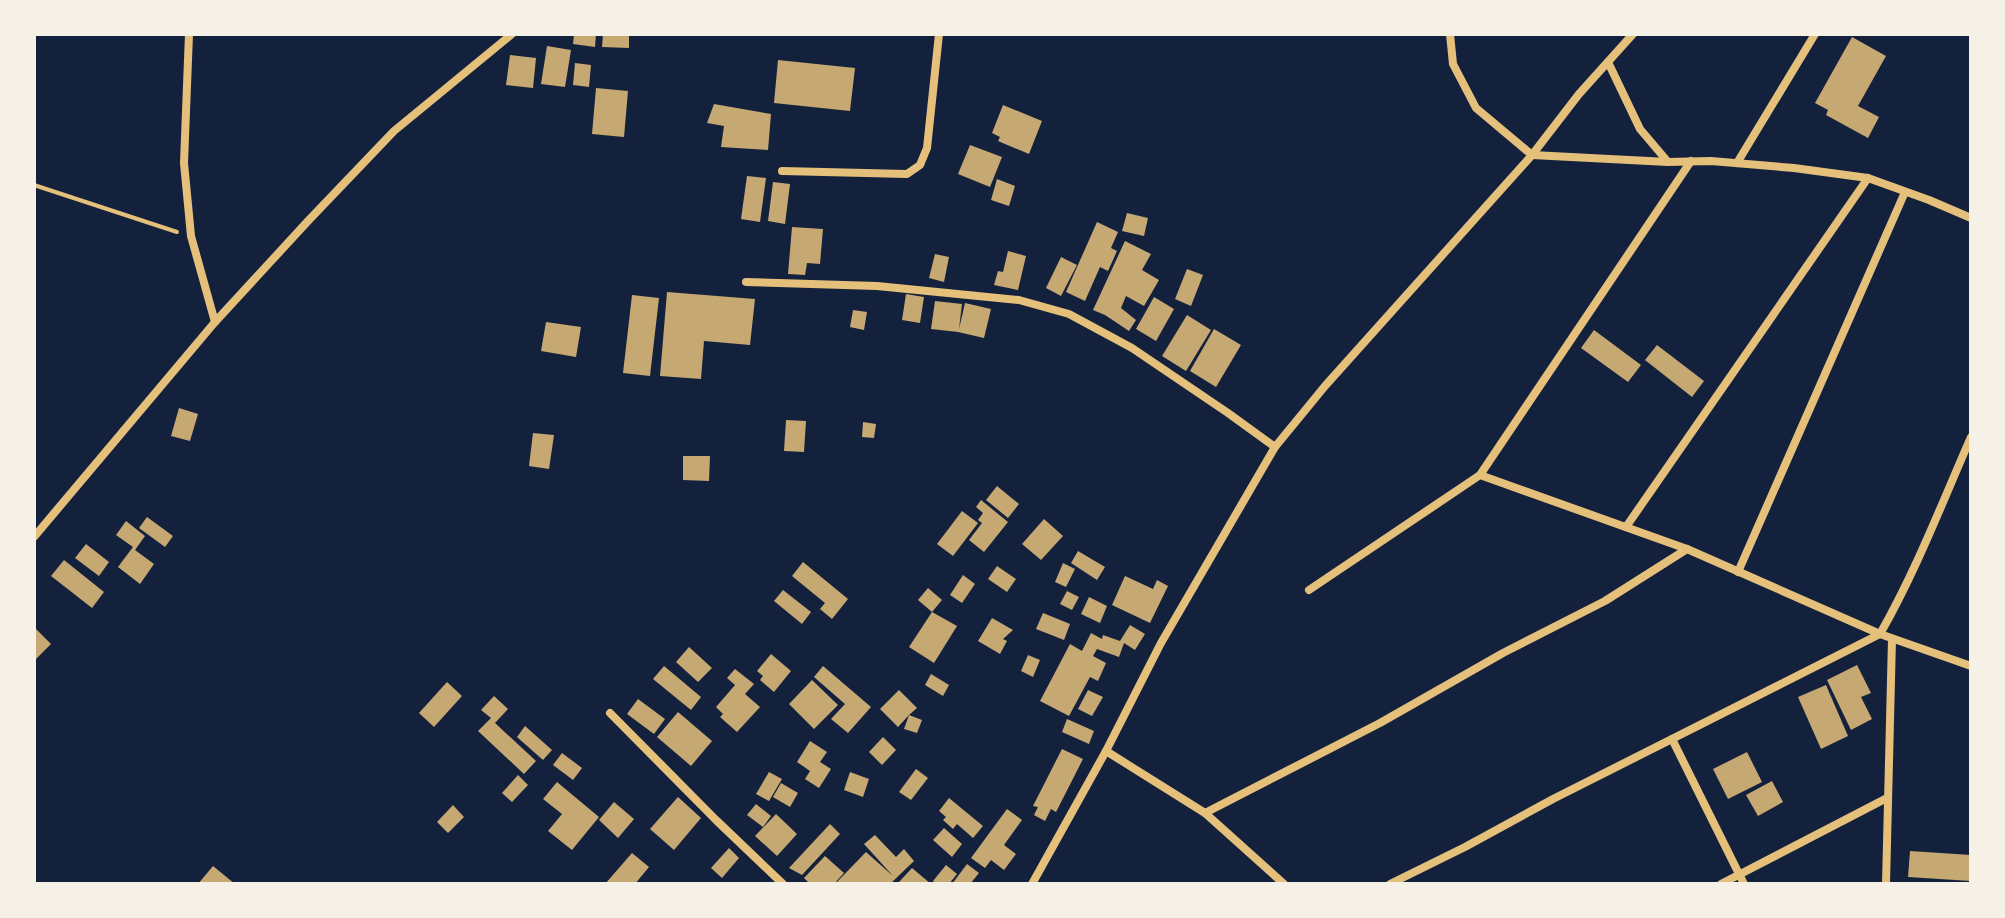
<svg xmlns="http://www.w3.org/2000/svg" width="2005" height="918" font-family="Cabin,sans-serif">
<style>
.building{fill:#c6a872}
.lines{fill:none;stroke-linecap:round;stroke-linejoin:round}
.path{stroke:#e5c07b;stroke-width:4}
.minor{stroke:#e5c07b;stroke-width:8}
</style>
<rect width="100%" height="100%" fill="#14213d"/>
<g class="building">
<path d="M574,34H596L595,47L573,44Z"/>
<path d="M603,34H629V48L602,47Z"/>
<path d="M1852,37L1886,56L1858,106L1879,117L1868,138L1826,115L1828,110L1815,103Z"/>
<path d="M547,46L571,50L565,87L541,84Z"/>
<path d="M510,55L536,58L533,88L506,85Z"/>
<path d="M778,60L855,68L850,111L774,103Z"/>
<path d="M575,63L591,65L589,87L573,85Z"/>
<path d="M596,88L628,91L624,137L592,134Z"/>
<path d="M714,104L771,114L768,150L721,147L724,126L707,123Z"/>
<path d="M1003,105L1042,121L1029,154L998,141L1000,137L992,133Z"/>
<path d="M970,145L1002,157L990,187L958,174Z"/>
<path d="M747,176L766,178L760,222L741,219Z"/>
<path d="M997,179L1015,186L1009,206L991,200Z"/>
<path d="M773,182L790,184L785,224L768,221Z"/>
<path d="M1127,213L1148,218L1144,236L1122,231Z"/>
<path d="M1097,222L1118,232L1111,248L1117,251L1108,271L1100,267L1085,301L1066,292Z"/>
<path d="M792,227L823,229L820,264L807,263L805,275L788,274Z"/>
<path d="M1125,241L1151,254L1142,270L1159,280L1144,306L1126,296L1121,308L1136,320L1129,331L1105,315L1093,310Z"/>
<path d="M1008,251L1026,256L1018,290L994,285L998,271L1003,272Z"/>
<path d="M935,254L949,257L944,282L929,278Z"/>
<path d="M1061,257L1077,265L1061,296L1046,288Z"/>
<path d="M1187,269L1203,275L1191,306L1175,299Z"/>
<path d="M667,292L755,299L750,345L704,341L701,379L660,376Z"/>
<path d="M906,294L924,297L920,323L902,320Z"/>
<path d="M632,295L659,298L650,376L623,373Z"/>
<path d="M1154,297L1174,309L1156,341L1136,329Z"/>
<path d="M935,301L962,304L959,329L965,303L991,309L984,338L958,332L931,329Z"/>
<path d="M853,310L867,312L864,330L850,327Z"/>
<path d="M1187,315L1211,330L1186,371L1162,356Z"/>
<path d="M546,322L581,327L576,357L541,351Z"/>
<path d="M1214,329L1241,345L1216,387L1190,371Z"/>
<path d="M1594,330L1641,365L1628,382L1581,348Z"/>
<path d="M1657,345L1704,381L1692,397L1645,360Z"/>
<path d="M179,408L198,414L190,441L171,436Z"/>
<path d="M786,420L806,421L804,452L784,451Z"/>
<path d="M863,422L876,424L874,438L862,437Z"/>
<path d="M533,433L554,435L549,469L529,466Z"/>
<path d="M683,456H710L709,481L683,480Z"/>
<path d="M997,486L1019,504L1008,518L986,500Z"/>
<path d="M981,500L1008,522L984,552L969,540L982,523L978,520L983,513L976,507Z"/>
<path d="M962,511L978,523L953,556L937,544Z"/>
<path d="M147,517L173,536L165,547L139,528Z"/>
<path d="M1044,519L1063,536L1041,560L1022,544Z"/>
<path d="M126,521L145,536L135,550L154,564L140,584L118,567L133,547L116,535Z"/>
<path d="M86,544L109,562L99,576L75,558Z"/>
<path d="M1078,551L1105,567L1097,580L1071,563Z"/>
<path d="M64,560L104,592L92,608L51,576Z"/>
<path d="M803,562L848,599L832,619L820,609L825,603L792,576Z"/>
<path d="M1063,563L1075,569L1066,587L1055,582Z"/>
<path d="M997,566L1016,579L1007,592L988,579Z"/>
<path d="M963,575L975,584L962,603L950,595Z"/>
<path d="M1125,576L1153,589L1157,580L1168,586L1150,623L1112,605Z"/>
<path d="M928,588L942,600L932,612L918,600Z"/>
<path d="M783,590L811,612L802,624L774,601Z"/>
<path d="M1067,591L1079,597L1072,610L1060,604Z"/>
<path d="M1089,597L1107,606L1100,623L1081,614Z"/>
<path d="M932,612L957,626L934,663L909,647Z"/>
<path d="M1043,613L1070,624L1064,640L1036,629Z"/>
<path d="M992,618L1013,630L1003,639L1007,641L1000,654L978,641Z"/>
<path d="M1130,625L1145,634L1135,650L1124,643L1119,657L1097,649L1093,656L1106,663L1098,681L1090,677L1069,716L1040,701L1070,644L1082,651L1091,633L1102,639L1103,635L1120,641Z"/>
<path d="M34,627L51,644L34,661Z"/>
<path d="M689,647L712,668L698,682L676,662Z"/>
<path d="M771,654L791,671L774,692L760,680L763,676L757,671Z"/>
<path d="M1028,655L1040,660L1033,677L1021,671Z"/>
<path d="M1857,665L1871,693L1861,697L1872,719L1851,730L1827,680Z"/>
<path d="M664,666L701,697L691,710L653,679Z"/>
<path d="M823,666L871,707L848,733L831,719L845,704L814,677Z"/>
<path d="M735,669L754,684L745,694L760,707L737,732L720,717L723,714L716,707L735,685L727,678Z"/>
<path d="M931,674L949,685L943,696L925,685Z"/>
<path d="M812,680L838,705L814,729L789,704Z"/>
<path d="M447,682L462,696L434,727L419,713Z"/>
<path d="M1826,685L1848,736L1821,749L1798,697Z"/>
<path d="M899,690L917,708L909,715L922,720L917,733L904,729L909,715L898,727L880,709Z"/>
<path d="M1088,690L1103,697L1092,716L1078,709Z"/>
<path d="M494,696L508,709L495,723L536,761L524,774L478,731L491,718L481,710Z"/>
<path d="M638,699L665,719L654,734L627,714Z"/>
<path d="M678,712L712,741L691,766L657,737Z"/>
<path d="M1067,719L1094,731L1089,744L1062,732Z"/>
<path d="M525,726L552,750L543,760L517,737Z"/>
<path d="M883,737L896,750L882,765L869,752Z"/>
<path d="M810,741L827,752L820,762L831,769L819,788L805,779L810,771L797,762Z"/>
<path d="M1062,749L1083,759L1056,812L1051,809L1045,821L1034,815L1038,807L1033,806Z"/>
<path d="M1747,752L1762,782L1728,799L1713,769Z"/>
<path d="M562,753L582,768L573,780L553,765Z"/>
<path d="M916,769L928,778L911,800L899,792Z"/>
<path d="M769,772L782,779L769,801L756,794Z"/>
<path d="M850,772L869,779L863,797L844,790Z"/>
<path d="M518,775L528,785L512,802L502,793Z"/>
<path d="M1772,781L1783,802L1758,816L1746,795Z"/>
<path d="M557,782L599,817L572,850L548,831L562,814L543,799Z"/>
<path d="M781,783L798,793L790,807L773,797Z"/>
<path d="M678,797L701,818L674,850L650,829Z"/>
<path d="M949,798L983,826L973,838L957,824L953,829L943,820L946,817L939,811Z"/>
<path d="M614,802L634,819L618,838L599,820Z"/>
<path d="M756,804L771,816L763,827L747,815Z"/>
<path d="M453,805L464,817L448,833L437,822Z"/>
<path d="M1007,809L1022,820L1004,845L1016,854L1004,870L991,860L985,868L971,858Z"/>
<path d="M776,814L797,834L777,856L755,836Z"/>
<path d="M830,824L840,834L802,875L789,868Z"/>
<path d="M944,828L962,844L952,857L933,840Z"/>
<path d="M875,835L896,857L904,849L914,861L890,884H835L866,852L893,876L864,844Z"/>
<path d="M729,848L739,858L722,878L711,868Z"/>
<path d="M1910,851L1971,855V881L1908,877Z"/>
<path d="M632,853L649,867L635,884H605Z"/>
<path d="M825,856L844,873L834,884H810L804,878Z"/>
<path d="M967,864L979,873L970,884H952Z"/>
<path d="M946,865L957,874L949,884H937L933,881Z"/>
<path d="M213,866L235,884H198Z"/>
<path d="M912,868L931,884H901L899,882Z"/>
</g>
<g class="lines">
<path class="path" d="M34,185L177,232"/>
<g class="minor">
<path d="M189,34L184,163L191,236L215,322"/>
<path d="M1450,34L1453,64L1476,108L1532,155L1668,162"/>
<path d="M1608,62L1640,129L1668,162L1711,161L1794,168L1868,178L1929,200L1971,218"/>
<path d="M1691,161L1480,475L1687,549L1880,634L1971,666"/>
<path d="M1737,163L1815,34"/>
<path d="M782,171L907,174L920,165L927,148L939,34"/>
<path d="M746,282L877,286L1019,300L1069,314L1132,348L1228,413L1275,447"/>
<path d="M1626,527L1868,178"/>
<path d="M34,537L215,322L308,221L394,131L512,34"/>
<path d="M1738,572L1905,192"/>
<path d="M1309,590L1480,475"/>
<path d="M610,713L716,820L783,884"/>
<path d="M1672,739L1744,884"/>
<path d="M1106,751L1205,813L1284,884"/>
<path d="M1205,813L1380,723L1503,653L1605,601L1687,549"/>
<path d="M1032,884L1106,751L1161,643L1275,447L1325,386L1532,155L1579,94L1633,34"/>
<path d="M1390,884L1465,847L1553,799L1880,634C1916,571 1942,503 1971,437"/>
<path d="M1721,884L1887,798"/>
<path d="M1886,884L1892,639"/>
</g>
</g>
<rect width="2005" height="918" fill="none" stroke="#f6f1e7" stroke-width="72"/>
</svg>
